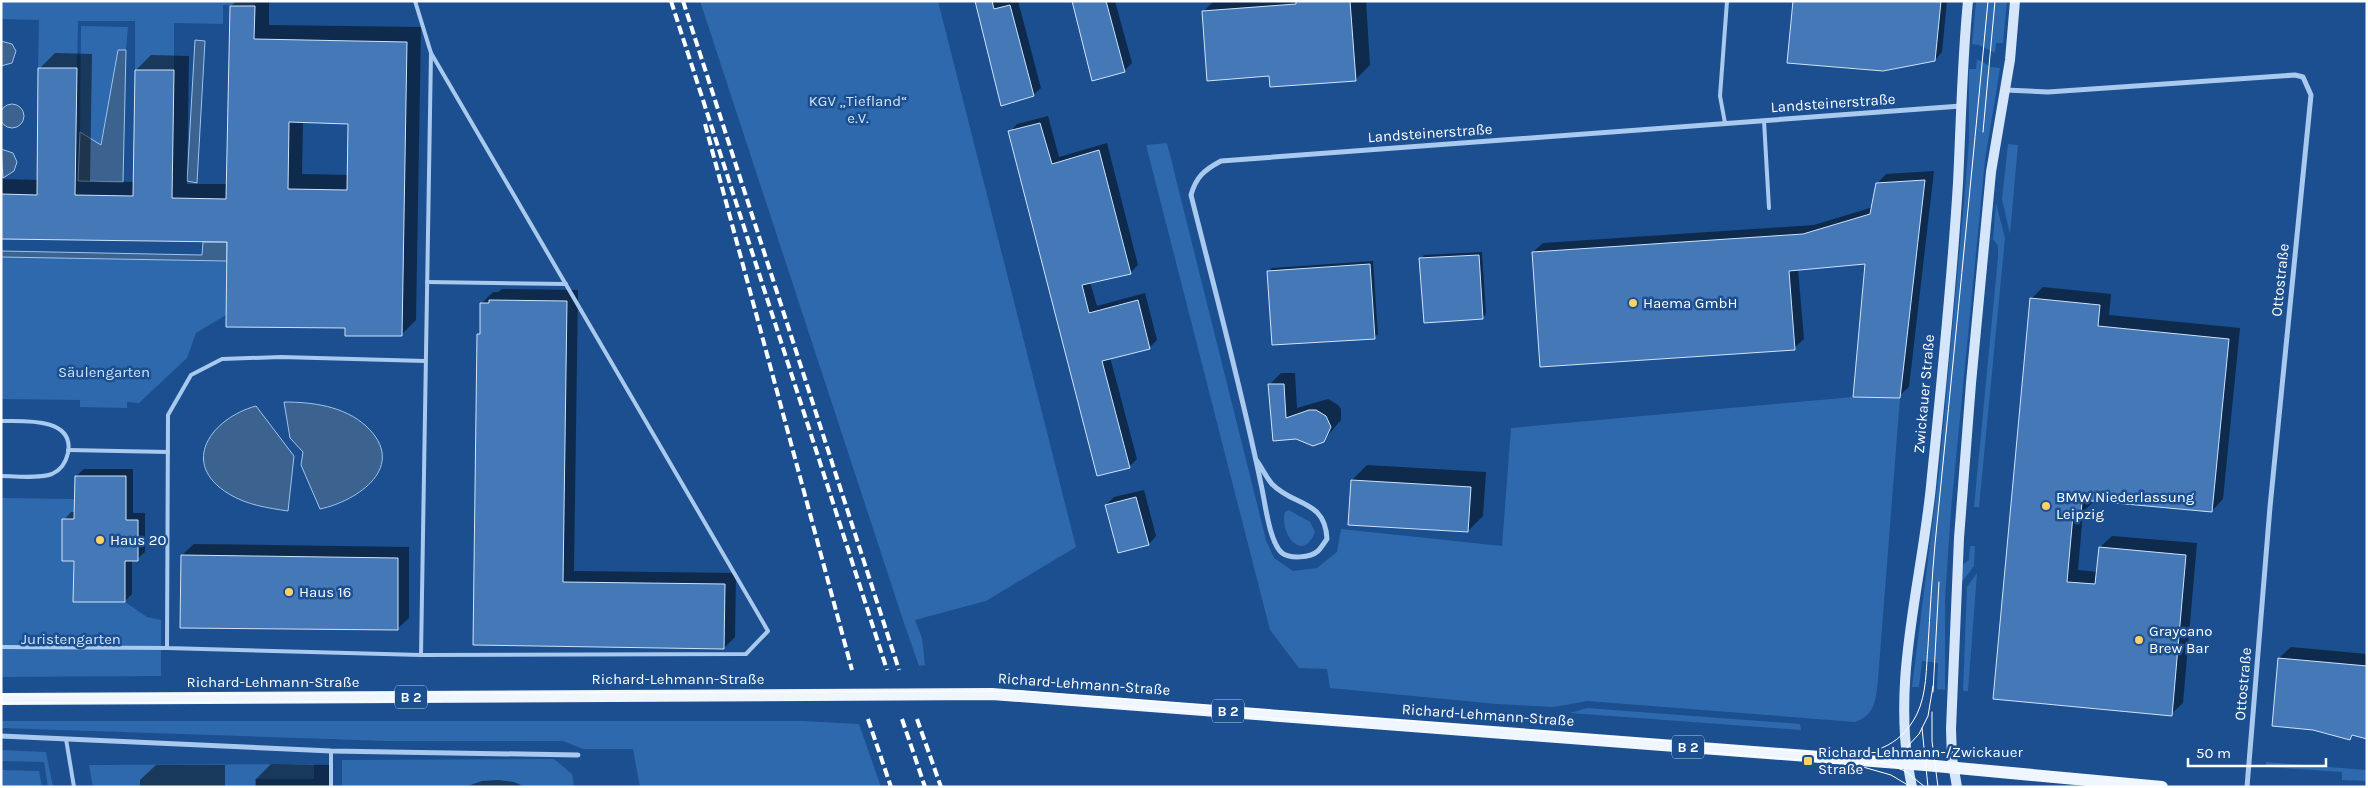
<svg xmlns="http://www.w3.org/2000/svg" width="2368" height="788" font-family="Karla,sans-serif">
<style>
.green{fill:#2e69ad}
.water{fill:#3c6290;stroke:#9cc4f0}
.shadow{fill:#0007;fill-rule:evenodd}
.building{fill:#4478b7;stroke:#cfe3fa;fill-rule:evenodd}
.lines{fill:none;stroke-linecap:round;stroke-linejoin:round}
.service{stroke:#a9c9ee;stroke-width:4}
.minor{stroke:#a9c9ee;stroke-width:5}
.secondary{stroke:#d6e6fa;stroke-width:10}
.primary{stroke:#f0f6ff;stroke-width:12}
.tram{stroke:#fff;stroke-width:1}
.rail{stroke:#fff;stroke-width:4;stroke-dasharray:9 4;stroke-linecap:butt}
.poi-dot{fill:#ffd166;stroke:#1b4f8f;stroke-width:2}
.labels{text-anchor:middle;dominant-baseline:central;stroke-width:5;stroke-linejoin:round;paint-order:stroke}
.shield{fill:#1b4f8f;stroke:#bbcadd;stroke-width:1}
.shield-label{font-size:14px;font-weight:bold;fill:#fff}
.park-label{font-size:15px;fill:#cfe3fa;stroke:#1b4f8f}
.street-label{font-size:15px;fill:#fff;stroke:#1b4f8f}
.poi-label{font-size:15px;fill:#fff;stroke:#1b4f8f;text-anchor:start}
</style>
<rect width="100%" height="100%" fill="#1b4f8f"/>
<g class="green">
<path d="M1,1H255V6L223,5V24L174,23V70H135V21H78L77,68H38L39,20L1,19Z"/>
<path d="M700,1H938L1076,547L986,601L915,620L922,638L925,665L919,666L904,623Z"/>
<path d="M1976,1H2007L2003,43H1996L1995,53L1979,45L1972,44Z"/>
<path d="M81,26L128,27L126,50H118L101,145L80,132Z"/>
<path d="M1977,59L1991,67L2000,68L1985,160L1951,510L1945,599V690L1937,689L1938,663L1922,661L1919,687H1912L1939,472L1963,213L1969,141V69H1976Z"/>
<path d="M1167,143L1266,540L1274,558L1293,571L1317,568L1337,552L1341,529L1502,546L1511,428L1853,397L1900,398L1878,679C1876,698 1876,715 1855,722L1587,701L1554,707L1496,704L1330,688L1327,669L1299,668L1270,630L1146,145Z"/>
<path d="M2008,144L2018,145L2010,234L2002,199Z"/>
<path d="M1996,203L2005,238L1979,507H1974L1998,257V246L1993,239Z"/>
<path d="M1,257L227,261L226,315L196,333L187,358L139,403L127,402V408L80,407V400L1,399Z"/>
<path d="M1,498L74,499V519H62V561H73V602H125L147,617L161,620V676L1,677Z"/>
<path d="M1289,510L1310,522L1315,532C1302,565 1279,532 1285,512Z"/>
<path d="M1970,546H1975L1974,566L1961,583L1962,565L1969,560Z"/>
<path d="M1977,573L1968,691H1963L1967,587Z"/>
<path d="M1587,708L1800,724L1801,730L1570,713Z"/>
<path d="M1,721H803L859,724L881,787H640L633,749H583L563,741H388L1,728Z"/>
<path d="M1,750L46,752L53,787H48L44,762L1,761Z"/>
<path d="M554,759L572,774L574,787H342V760Z"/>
<path d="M2265,762L2367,770V781L2342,780V772L2268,767Z"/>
<path d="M314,764V779H255V787H93L89,765Z"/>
<path d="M1,770L39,771L42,787H1Z"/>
</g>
<g class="water">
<path d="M195,40L205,41L197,183L187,181Z"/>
<path d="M1,41L12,44L16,51L12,63L1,66Z"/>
<path d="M118,50H126L123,182L78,181L80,132L101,145Z"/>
<circle cx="12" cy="116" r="12"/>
<path d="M1,149L13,153L17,162L14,171L3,178Z"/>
<path d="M203,242H227V261L1,257V251L202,255Z"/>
<path d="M284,402C312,402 344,406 366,426C409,466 358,501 320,509L301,465L303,452L290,438Z"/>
<path d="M256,406L294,456L288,511C268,508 247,505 229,494C178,463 212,418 256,406Z"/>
</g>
<g class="shadow">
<path d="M236,1H269V25L421,27L416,320L401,335L346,327L228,241L1,238V179L38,180L40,68L55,53L92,54L90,181L134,182L136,70L151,55L189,56L187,184H228L231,6ZM303,122H350L349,175L302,174Z"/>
<path d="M976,1H1018L1041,88L1033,95Z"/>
<path d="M1073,1H1115L1132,63L1124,71Z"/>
<path d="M1214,1H1366L1370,65L1355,80L1271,75L1203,12Z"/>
<path d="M1794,1H1947L1942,52L1935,60Z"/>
<path d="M1048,116L1059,157L1107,143L1138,265L1130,273L1090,282L1097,306L1145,293L1157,340L1149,348L1110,357L1137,459L1129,467L1010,132L1017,124Z"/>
<path d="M1934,171L1909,387L1899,396L1866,263L1798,269L1804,339L1794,348L1533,252L1543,243L1814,225L1873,207L1877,184L1886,174Z"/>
<path d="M1482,252L1486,314L1482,318L1421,259L1424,255Z"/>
<path d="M1373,261L1378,334L1374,337L1268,272L1272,268Z"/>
<path d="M2043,287L2111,294L2109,315L2240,328L2223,499L2212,511L2092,499V503L2083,512L2078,570L2098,572L2100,547L2112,536L2197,543L2183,703L2171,714L1994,698L2031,299Z"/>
<path d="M502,289L578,290L574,571L736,573L735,637L724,648L474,644L479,334L481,332L482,303L493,292H498Z"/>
<path d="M1281,373H1295L1297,408L1328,399L1338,405L1341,409V420L1323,441L1297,438L1275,440L1270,384Z"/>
<path d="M1367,465L1486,472L1483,516L1468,531L1352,480Z"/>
<path d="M84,469H133V513H145V552L137,559H132V594L125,601L75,560L64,520L71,512H76V476Z"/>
<path d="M1144,490L1156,536L1149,544L1106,505L1114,497Z"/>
<path d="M194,544L409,547V618L397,629L182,555Z"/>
<path d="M2291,647L2367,654V736L2355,734L2350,739L2279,658Z"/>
<path d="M271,764L331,765L330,787H256V779Z"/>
<path d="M156,765H225V787H140V780Z"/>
<path d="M498,780L514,782L525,787H465L482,781Z"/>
</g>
<g class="building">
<path d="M975,1H992L994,9L1010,5L1034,96L1001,106Z"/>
<path d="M1072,1H1106L1125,72L1092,81Z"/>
<path d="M1296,1H1350L1356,81L1270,87L1269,76L1207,81L1202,11L1296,4Z"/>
<path d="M1793,1H1941L1935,61L1883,71L1787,63Z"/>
<path d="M230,6H255L254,39L407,42L402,336H345V328L226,327L227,242L1,239V194L37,195L38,68H77L75,195L133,196L135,70H174L172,198L226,199ZM289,122L348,124L347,190L288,189Z"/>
<path d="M1040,123L1052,164L1099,150L1131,274L1082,285L1089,313L1138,300L1150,349L1102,361L1130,468L1097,476L1008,131Z"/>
<path d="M1925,180L1900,398L1853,397L1865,264L1789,271L1795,350L1540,367L1532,252L1803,234L1870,214L1876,183Z"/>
<path d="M1479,255L1483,319L1424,323L1419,258Z"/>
<path d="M1370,264L1375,339L1272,345L1267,271Z"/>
<path d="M2030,298L2100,305L2098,326L2229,339L2212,512L2082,500L2081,516L2073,515L2067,582L2095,584L2099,547L2186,555L2172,716L1993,699Z"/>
<path d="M489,300L567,301L563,582L725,584L724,649L473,645L477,334H480V303H489Z"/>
<path d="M1268,384H1284L1286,418L1309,410H1316L1326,416L1331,427L1324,442L1313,446L1296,439L1273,441Z"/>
<path d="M75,476H126V520H138V561H125V602H73L74,561H62V519H74Z"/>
<path d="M1351,480L1471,487L1468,532L1348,525Z"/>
<path d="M1136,497L1149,545L1118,553L1105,505Z"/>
<path d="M181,555L398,558V630L180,628Z"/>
<path d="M2278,658L2367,666V739L2352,735L2350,740L2313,730L2272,726Z"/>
</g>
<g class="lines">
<g class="service">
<path d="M415,1L431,53L768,631L746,654L421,655"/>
<path d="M1764,121L1769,208"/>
<path d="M1725,123L1720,96L1727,1"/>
<path d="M427,282L566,284"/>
<path d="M425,361L281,357L222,359L191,375L168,415L167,648L421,655L431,53"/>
<path d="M1,421C23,421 75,417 68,453C66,462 61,470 52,474C37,479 17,476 1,476"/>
<path d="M68,450L168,452"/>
<path d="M1,647L167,648"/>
<path d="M66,739L74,787"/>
<path d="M331,751V787"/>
</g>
<g class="minor">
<path d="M2005,90L2048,92L2295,75L2303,77L2311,95L2270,507L2247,787"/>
<path d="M1257,461C1262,468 1266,477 1272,484C1294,507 1325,499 1327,539C1324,543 1321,548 1318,551C1310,558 1290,559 1282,553C1269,542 1265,501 1261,484C1241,387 1215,291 1191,195C1196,177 1204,170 1221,161L1961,106"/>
<path d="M1,736L331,751L578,755"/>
</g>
<g class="secondary">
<path d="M1912,787C1889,681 1923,581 1932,476C1942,379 1952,281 1958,183C1961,123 1962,62 1968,1"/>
<path d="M1957,787L1952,758L1951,729L1959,538L1971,383L1991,172L2010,60L2015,1"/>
</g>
<path class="primary" d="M1,699L992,694L1925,765L2162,787"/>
<g class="tram">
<path d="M1983,132L1995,1"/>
<path d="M1933,692L1939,582"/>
<path d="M1,695L1021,691L1835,754C1870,756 1900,748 1917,714C1927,693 1926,668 1928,646C1930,612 1932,577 1935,544C1953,363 1971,182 1988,1"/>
<path d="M1,703L441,701"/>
<path d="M1103,705L1363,725"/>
<path d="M1932,712V741L1938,787"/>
<path d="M1922,728L1928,787"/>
<path d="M1694,751L1852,764L1882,762L1905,749L1919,734L1928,716L1933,686"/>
<path d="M1879,761L1905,771L1925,787"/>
<path d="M1863,767L1891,775L1911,787"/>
</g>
<g class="rail">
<path d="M671,1L887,670"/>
<path d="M683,1L899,670"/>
<path d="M705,124L852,670"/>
<path d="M868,719L891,787"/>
<path d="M902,719L925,787"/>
<path d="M917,719L941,787"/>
</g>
</g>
<g class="poi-dot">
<circle cx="1633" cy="303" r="5"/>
<circle cx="2046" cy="506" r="5"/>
<circle cx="100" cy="540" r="5"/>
<circle cx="289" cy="592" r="5"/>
<circle cx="2139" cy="640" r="5"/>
<rect x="1803" y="756" width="10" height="10" rx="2.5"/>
</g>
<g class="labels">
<g class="shield">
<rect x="395" y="685.5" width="32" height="23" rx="4"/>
<rect x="1212" y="699.5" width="32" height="23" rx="4"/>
<rect x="1672" y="735.5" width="32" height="23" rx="4"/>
</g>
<g class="shield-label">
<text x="411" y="697">B 2</text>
<text x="1228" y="711">B 2</text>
<text x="1688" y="747">B 2</text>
</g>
<g class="park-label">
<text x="858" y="101">KGV „Tiefland“<tspan x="858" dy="17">e.V.</tspan></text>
<text x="104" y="372">Säulengarten</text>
<text x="71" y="639">Juristengarten</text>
</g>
<g class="street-label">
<text transform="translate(1833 103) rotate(-4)">Landsteinerstraße</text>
<text transform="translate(1430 133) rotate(-4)">Landsteinerstraße</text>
<text transform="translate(2280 280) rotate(-84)">Ottostraße</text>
<text transform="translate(1924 394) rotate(-85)">Zwickauer Straße</text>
<text x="678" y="679">Richard-Lehmann-Straße</text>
<text x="273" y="682">Richard-Lehmann-Straße</text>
<text transform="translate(1084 684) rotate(4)">Richard-Lehmann-Straße</text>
<text transform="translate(2243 684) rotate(-85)">Ottostraße</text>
<text transform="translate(1488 715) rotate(4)">Richard-Lehmann-Straße</text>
</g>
<g class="poi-label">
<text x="1643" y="303">Haema GmbH</text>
<text x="2056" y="497">BMW Niederlassung<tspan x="2056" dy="17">Leipzig</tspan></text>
<text x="110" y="540">Haus 20</text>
<text x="299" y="592">Haus 16</text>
<text x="2149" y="631">Graycano<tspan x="2149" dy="17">Brew Bar</tspan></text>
<text x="1818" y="752">Richard-Lehmann-/Zwickauer<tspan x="1818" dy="17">Straße</tspan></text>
</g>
</g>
<rect width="2368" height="788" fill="none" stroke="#ffffff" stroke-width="5"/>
<path d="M2188 758v8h138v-8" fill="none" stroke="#ffffff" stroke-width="2.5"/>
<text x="2196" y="758" font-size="15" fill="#ffffff" stroke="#1b4f8f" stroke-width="4" paint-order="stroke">50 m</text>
</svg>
